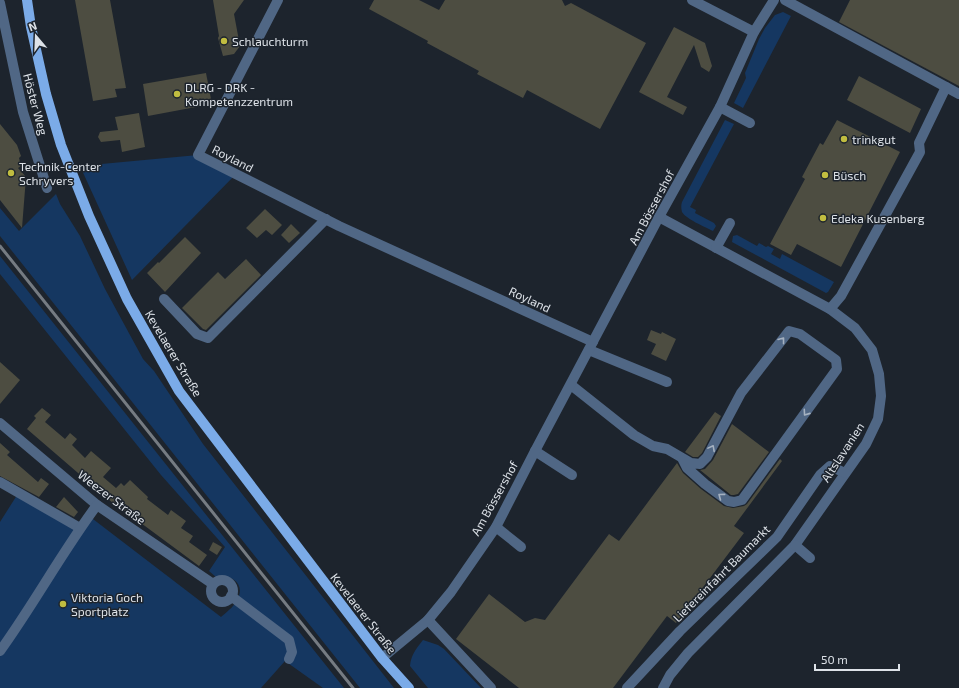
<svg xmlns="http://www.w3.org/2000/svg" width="959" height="688" font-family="'Exo 2',sans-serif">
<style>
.green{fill:#153761}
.building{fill:#4d4d41}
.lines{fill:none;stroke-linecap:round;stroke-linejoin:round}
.minor{stroke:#506785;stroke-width:10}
.major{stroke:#7babe8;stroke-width:10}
.rail{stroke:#757b82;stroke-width:3}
.oneway{stroke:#a5b1c0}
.poi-dot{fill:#c1bd40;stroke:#1d242d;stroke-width:1.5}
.labels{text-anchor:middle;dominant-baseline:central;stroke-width:3;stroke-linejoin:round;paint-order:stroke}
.poi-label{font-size:12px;fill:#dde2e8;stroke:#1d242d;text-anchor:start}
.street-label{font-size:12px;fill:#dde2e8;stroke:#1d242d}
</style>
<rect width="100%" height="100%" fill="#1d242d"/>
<g class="green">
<path d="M783,12L791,16L743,108L734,103L746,78L745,73L759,39L765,28L775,15Z"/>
<path d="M725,120L734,124L690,207L696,210L695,213L714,223L716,226L713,231C705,227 686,219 682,212C681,208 681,205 682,202Z"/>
<path d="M198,155L236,174L132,280L80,166Z"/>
<path d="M56,194L60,204L80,236L105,289L143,359L154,371L203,444L394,688H360L0,236V208L19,231Z"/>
<path d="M737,235L757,246L759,243L766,247L768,246L774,249L771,254L780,259L782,254L834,282L828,292L826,293L732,242L733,236Z"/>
<path d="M0,256L344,688H323L285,661L261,688H0V522L19,492L80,528L89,516L221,617C228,611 236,605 239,596C244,581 228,574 216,577L209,571L225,547L161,475L0,274Z"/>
<path d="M423,640L438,645L444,649L481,688H428L410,666C411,655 416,649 423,640Z"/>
</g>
<g class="building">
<path d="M75,0H110L126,88L115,89L117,97L93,101Z"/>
<path d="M213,0H244L234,14L240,46L234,54L223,56L218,38L219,36Z"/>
<path d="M374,0H419L439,10L445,0H562L565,6L571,3L646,43L600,129L527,90L523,98L477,74L479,71L427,43L428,41L369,9Z"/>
<path d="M850,0H959V86L839,22Z"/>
<path d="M674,27L705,43L712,66L709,72L701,67L694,45L667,97L687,107L683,115L639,92Z"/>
<path d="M206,73L212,104L148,116L143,84Z"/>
<path d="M859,76L921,109L910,133L847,100Z"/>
<path d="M139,113L145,147L122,152L120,140L101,142L98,137L100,132L118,130L115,117Z"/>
<path d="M837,120L900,152L841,267L797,244L791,255L770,244L805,179L802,177L820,143L823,145Z"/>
<path d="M0,124L17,145L21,156L19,158L21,166L18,168L26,177L22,228L0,200Z"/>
<path d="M265,209L282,225L272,235L266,230L257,238L246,228Z"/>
<path d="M291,224L300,233L289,243L281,235Z"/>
<path d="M185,237L201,253L165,292L147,273L158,262L159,263Z"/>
<path d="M246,259L261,275L206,330L203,329L182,308L218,272L225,279Z"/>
<path d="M651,330L661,334L662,332L676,339L666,361L651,354L656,344L647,340Z"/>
<path d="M0,362L20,380L0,404Z"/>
<path d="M42,408L51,415L45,422L65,439L70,433L77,439L72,445L85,458L91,451L111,468L103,477L116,488L121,483L124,486L130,480L148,497L147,499L168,515L171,510L186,521L181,528L193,536L189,542L207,555L199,566L122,509L121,510L27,429L36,418L34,416Z"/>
<path d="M715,412L721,416L702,453L698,457H693L685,452Z"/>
<path d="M732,424L769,452L738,494L734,495H731L700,470L705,469L713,460Z"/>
<path d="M0,443L10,452L7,455L38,482L41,478L49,484L39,497L0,476Z"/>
<path d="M780,459L782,461L734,526L744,533L676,623L667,616L613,688H519L456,639L489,594L525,622L535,618L545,620L609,534L619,541L677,463L683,473L701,489L724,506L733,508L744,506L747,504Z"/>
<path d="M64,497L78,512L74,517L56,507Z"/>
<path d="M213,542L222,547L217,555L209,550Z"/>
</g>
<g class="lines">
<g class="minor">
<path d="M278,0L198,155L339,226L593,342"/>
<path d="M692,0L754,32"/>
<path d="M785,0L959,94"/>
<path d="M0,3L23,112L47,188"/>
<path d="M720,107L750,123"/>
<path d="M659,217L830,309L855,328L872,350L879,374L881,396L878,419L866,444L795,545L688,653L670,675L663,688"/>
<path d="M716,248L730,223"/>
<path d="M164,299L197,334L208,338L326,219"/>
<path d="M830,309L841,296L920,152L919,143L946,87"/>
<path d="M589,350L667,382"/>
<path d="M571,385L634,435L653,446L667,449L691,463L700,464L707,457L741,393L789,331L800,334L836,360L837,369L742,500L734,502L728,501L705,484L687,468L682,458"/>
<path d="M0,423L97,505L213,584"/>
<path d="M535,451L572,475"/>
<path d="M0,482L80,528"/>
<path d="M496,527L521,547"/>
<path d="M795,545L810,558"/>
<circle cx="222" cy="591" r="11"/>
<path d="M231,596L289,640L292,652L289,659"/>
<path d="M428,620L491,688"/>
<path d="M0,651C34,604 62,552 97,505"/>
<path d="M382,658L428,620L451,592L496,527L535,451L659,217L720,107L754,32L774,0"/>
<path d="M627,688L680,631L777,537L820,475L830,466L845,473"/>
</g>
<path class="major" d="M27,0L31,27L46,94L61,145L89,216L127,299L179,391L382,658L409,688"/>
<path class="rail" d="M0,246L353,688"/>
</g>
<defs><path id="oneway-chevron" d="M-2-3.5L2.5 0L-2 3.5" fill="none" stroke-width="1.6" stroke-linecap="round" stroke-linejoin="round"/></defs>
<g class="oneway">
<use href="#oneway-chevron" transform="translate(782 340) rotate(-52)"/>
<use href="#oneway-chevron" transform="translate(806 413) rotate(125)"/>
<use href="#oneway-chevron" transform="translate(712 448) rotate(-62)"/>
<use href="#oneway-chevron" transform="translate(721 496) rotate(-143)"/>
</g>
<g class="poi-dot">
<circle cx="224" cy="41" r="4"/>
<circle cx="177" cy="94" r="4"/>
<circle cx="844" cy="139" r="4"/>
<circle cx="11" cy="173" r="4"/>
<circle cx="825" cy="175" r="4"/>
<circle cx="823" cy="218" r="4"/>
<circle cx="63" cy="604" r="4"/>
</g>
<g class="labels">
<g class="poi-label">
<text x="232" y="41">Schlauchturm</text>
<text x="185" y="87">DLRG - DRK -<tspan x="185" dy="14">Kompetenzzentrum</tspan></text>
<text x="852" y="139">trinkgut</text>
<text x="19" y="166">Technik-Center<tspan x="19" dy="14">Schryvers</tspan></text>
<text x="833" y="175">Büsch</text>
<text x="831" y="218">Edeka Kusenberg</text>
<text x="71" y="597">Viktoria Goch<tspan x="71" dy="14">Sportplatz</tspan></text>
</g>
<g class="street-label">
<text transform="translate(36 104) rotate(75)">Höster Weg</text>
<text transform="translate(233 158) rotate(27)">Royland</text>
<text transform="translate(651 207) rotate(-62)">Am Bössershof</text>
<text transform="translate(530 299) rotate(25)">Royland</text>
<text transform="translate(174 353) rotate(59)">Kevelaerer Straße</text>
<text transform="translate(842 452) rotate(-57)">Altslavanien</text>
<text transform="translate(112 497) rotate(37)">Weezer Straße</text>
<text transform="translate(494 498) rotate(-61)">Am Bössershof</text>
<text transform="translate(721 573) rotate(-45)">Liefereinfahrt Baumarkt</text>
<text transform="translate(364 613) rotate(52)">Kevelaerer Straße</text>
</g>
</g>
<g transform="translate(36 36) rotate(341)" stroke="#1d242d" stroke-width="3" paint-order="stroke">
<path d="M0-3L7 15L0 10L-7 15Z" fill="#dde2e8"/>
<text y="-6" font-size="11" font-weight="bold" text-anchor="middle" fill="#dde2e8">N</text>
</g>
<path d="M815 664v6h84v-6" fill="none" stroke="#dde2e8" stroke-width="2"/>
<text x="821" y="664" font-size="12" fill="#dde2e8" stroke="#1d242d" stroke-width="3" paint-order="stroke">50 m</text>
</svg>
